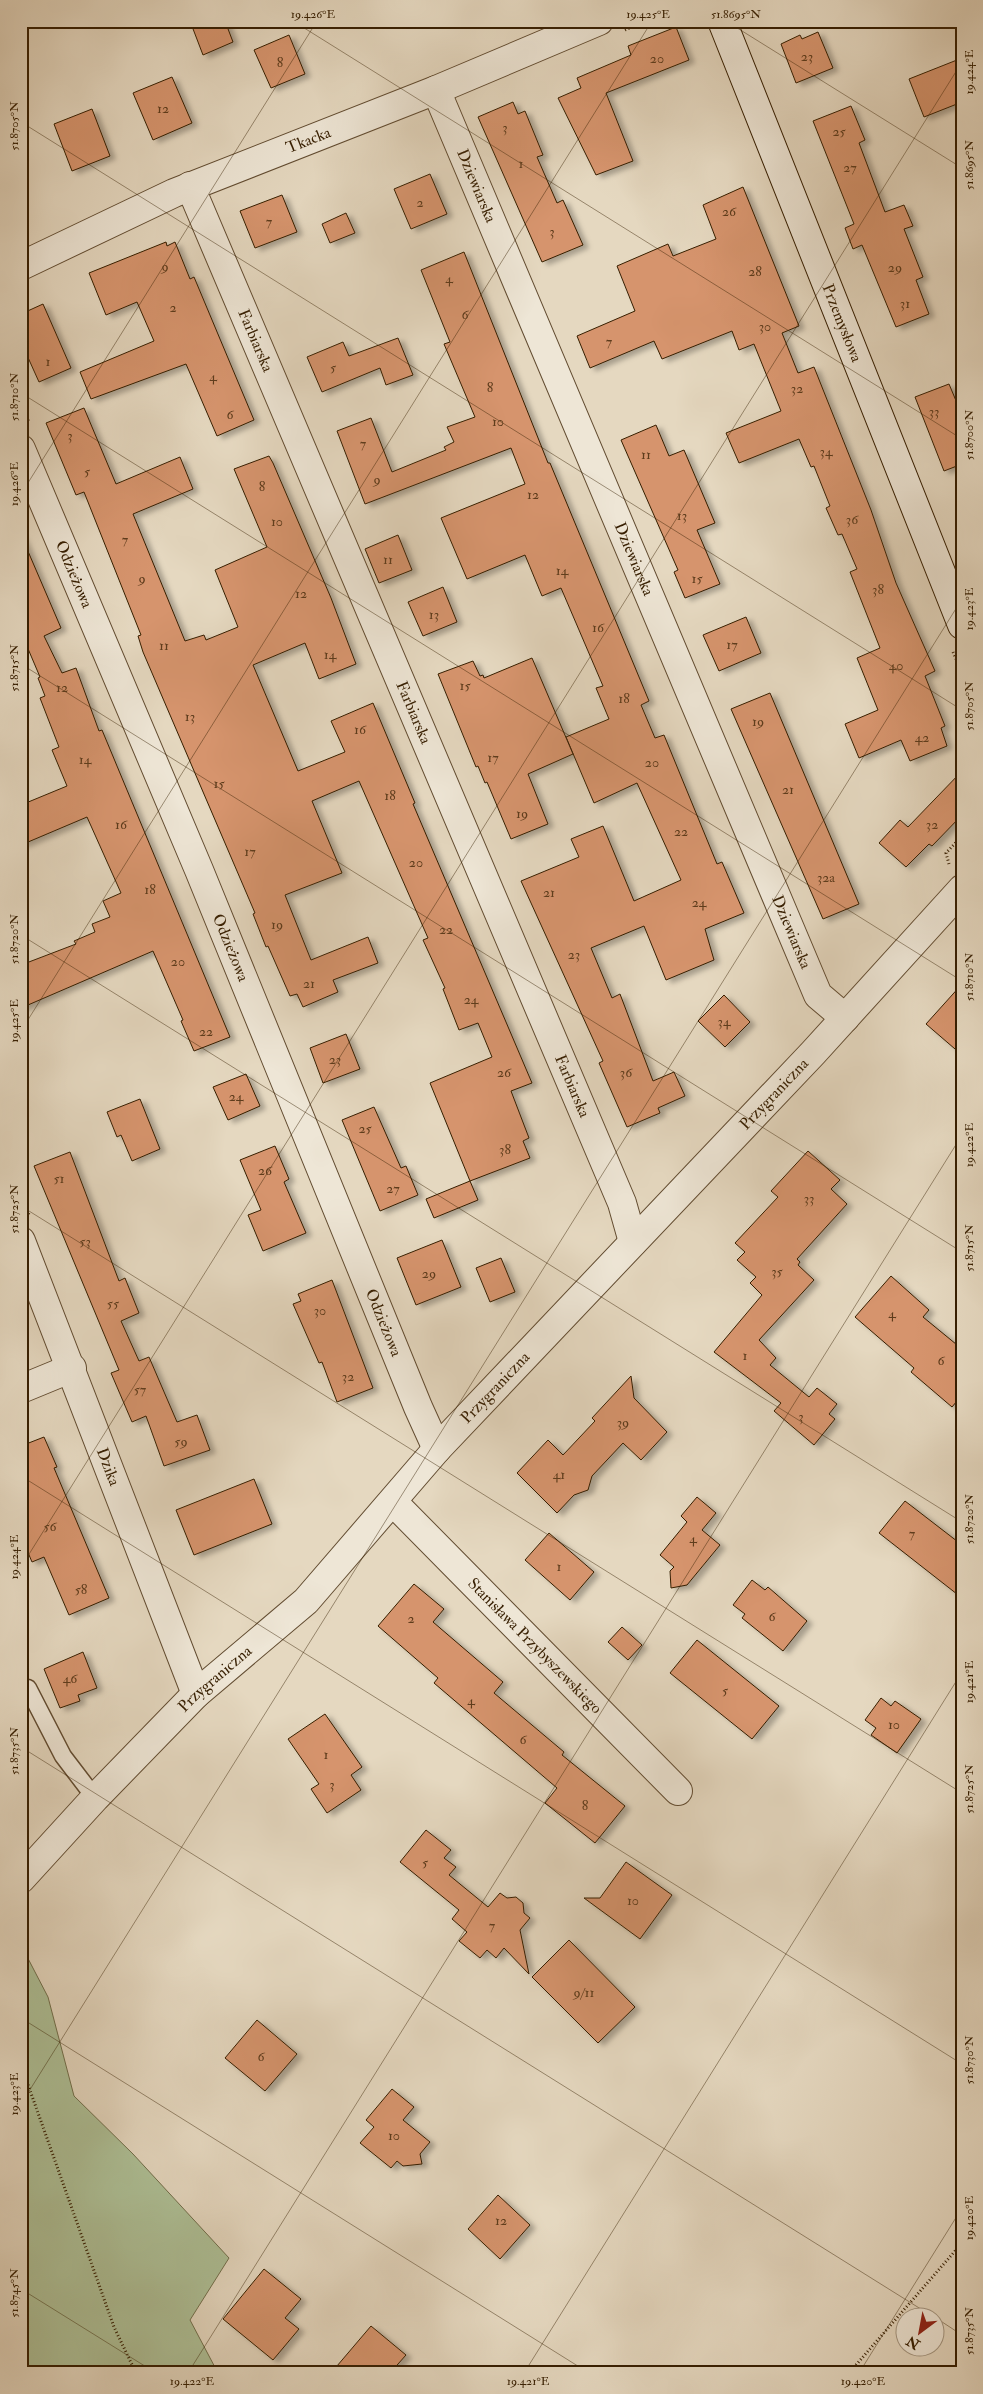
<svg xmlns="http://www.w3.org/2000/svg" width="983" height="2394" font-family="'IM FELL Double Pica',serif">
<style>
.green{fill:#aec097;stroke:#726f4c}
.building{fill:#d6946d;stroke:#361e01;filter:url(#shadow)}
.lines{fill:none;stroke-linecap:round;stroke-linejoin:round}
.lane-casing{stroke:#624c31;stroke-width:19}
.street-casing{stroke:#624c31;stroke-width:30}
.secondary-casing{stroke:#361e01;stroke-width:30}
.path{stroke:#361e01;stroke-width:3;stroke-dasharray:1 2.5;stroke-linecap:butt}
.lane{stroke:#eee6d6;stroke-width:16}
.street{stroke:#eee6d6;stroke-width:28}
.secondary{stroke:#eee6d6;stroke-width:28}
.ticks{fill:none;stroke:#361e01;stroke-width:1;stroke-opacity:0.45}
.labels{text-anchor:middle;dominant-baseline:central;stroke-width:4;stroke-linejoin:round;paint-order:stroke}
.number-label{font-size:14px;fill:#5e3c1c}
.street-label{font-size:16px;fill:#361e01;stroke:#eee6d6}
.neatline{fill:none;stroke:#361e01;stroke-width:2}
.ticks-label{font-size:12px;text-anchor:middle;fill:#361e01}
</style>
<defs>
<filter id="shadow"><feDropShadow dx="5.5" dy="3" stdDeviation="2.5" flood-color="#0004"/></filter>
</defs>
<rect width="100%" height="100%" fill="#e5d8c0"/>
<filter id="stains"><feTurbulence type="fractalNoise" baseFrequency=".004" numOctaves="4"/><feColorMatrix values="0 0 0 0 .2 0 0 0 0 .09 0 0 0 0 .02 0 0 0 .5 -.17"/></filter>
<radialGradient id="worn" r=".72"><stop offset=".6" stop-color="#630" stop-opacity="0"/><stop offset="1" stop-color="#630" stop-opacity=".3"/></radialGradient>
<path class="green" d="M21,1945L48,1997L74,2096L133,2154L229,2258L190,2320L218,2373H21Z"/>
<g class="building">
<path d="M190,21H225L233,42L203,55Z"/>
<path d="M676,27L689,60L606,93L633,161L596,175L558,98L581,88L577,78L631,55L628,46Z"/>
<path d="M818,32L833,68L796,83L781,44L800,35L802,39Z"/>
<path d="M289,35L305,74L271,88L254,50Z"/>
<path d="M962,58V102L924,117L909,79Z"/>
<path d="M172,77L192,123L153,140L133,93Z"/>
<path d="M513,102L518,114L525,111L543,155L537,157L557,203L563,200L583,245L542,262L478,117Z"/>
<path d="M851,106L865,140L859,143L885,212L904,205L913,226L904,229L923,277L916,280L929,314L896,327L862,245L853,249L845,228L854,224L813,121Z"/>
<path d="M92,109L110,156L72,171L54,124Z"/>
<path d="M430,174L447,214L411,229L394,189Z"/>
<path d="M743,187L799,326L782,333L798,373L814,367L871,510L896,583L935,671L925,676L945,726L941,728L947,746L910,761L901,740L859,758L845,724L878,710L857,658L880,648L850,572L857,569L842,534L838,535L826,508L830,506L814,466L811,467L799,439L739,463L726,433L781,411L754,344L739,350L732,331L662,359L654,341L590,368L577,336L635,311L617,266L668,244L673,256L716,239L703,205Z"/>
<path d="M282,195L297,232L255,248L240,211Z"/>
<path d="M346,213L355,233L330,243L322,224Z"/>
<path d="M166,242L167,246L175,242L190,279L194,277L254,420L217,436L186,364L91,399L80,372L154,341L137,302L106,315L89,273Z"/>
<path d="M464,252L548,463H550L649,701L641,705L655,738L664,735L717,864L722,862L744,913L705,929L714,960L666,980L644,926L591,948L612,998L620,994L653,1081L674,1072L685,1096L658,1108L660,1113L627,1127L599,1063L603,1061L521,881L579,857L571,839L603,826L634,901L681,880L637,783L594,803L566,737L609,719L596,688L603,686L561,588L542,596L525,555L467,579L441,518L525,484L511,448L365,504L337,431L371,418L392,472L446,450L444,447L454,442L447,427L475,417L444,344L450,342L421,270Z"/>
<path d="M43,304L71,368L39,382L21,342V314Z"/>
<path d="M398,338L413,375L386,385L380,368L322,392L307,357L343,342L349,356Z"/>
<path d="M949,384L962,415V464L944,471L915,397Z"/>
<path d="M84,408L116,484L180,457L193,489L133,514L185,641L204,635L206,640L238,627L215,570L267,547L234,469L269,456L273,463L331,598L356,664L319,679L305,643L253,665L298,771L345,752L331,721L373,703L415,803L413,804L532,1083L511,1091L529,1138L523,1141L530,1158L470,1181L478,1200L434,1218L426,1199L470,1181L430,1083L492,1057L478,1023L459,1030L443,989L445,988L423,940L428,938L359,781L312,801L342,873L285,895L311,960L368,937L378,963L333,980L338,992L303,1007L297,994L290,996L268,946L266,947L253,914L255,913L143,652L138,636L141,635L84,492L76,495L46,423Z"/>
<path d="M656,425L669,456L684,450L715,523L697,530L720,584L685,598L674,572L678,570L621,440Z"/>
<path d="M21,535L61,628L44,636L62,673L76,668L99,731L102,730L230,1037L194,1051L181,1021L183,1020L153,951L21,1008V965L76,944L74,941L95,932L92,924L110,917L103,901L121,893L87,817L21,845V805L67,786L52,750L59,747L40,698L45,696L38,678L40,677L26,644L21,646Z"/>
<path d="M398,535L412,570L379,583L365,549Z"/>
<path d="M443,587L457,622L423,636L408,602Z"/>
<path d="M746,617L761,653L719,671L703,635Z"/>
<path d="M532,658L573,754L528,774L548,824L511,839L487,782L485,783L478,766L476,767L438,674L473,661L480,676L483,675L484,678Z"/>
<path d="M770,693L859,904L823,919L731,709Z"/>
<path d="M962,771V815L932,846L929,844L906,867L879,843L900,820L908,827Z"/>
<path d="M962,984V1055L926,1024Z"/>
<path d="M724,995L750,1022L725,1047L698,1021Z"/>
<path d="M346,1034L360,1069L323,1083L310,1048Z"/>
<path d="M246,1074L260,1106L228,1120L213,1087Z"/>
<path d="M140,1099L160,1149L132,1161L121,1135L117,1137L107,1112Z"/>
<path d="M374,1107L401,1168L406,1166L418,1195L380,1211L342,1120Z"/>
<path d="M275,1146L289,1179L284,1182L306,1233L263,1251L248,1215L261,1210L240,1160Z"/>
<path d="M808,1151L840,1180L831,1189L847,1204L797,1259L800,1262L798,1265L814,1280L759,1340L776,1358L770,1365L809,1397L817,1388L837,1404L829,1414L835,1419L814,1445L774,1411L781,1403L714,1352L762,1295L750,1283L756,1277L737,1260L745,1252L735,1243L778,1197L771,1191Z"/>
<path d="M70,1152L119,1281L125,1278L139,1313L121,1321L139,1361L149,1357L177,1422L197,1415L210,1450L164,1466L146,1416L132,1422L111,1373L119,1370L34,1166Z"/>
<path d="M442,1240L461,1287L416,1305L397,1258Z"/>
<path d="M501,1258L515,1292L490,1302L476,1268Z"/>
<path d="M891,1276L929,1310L923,1317L962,1349V1395L952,1407L911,1372L914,1368L855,1317Z"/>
<path d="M332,1280L373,1388L337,1402L322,1362L319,1363L293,1304L301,1301L298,1294Z"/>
<path d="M631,1376L634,1398L667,1432L641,1460L623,1443L592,1476L588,1490L574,1495L557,1513L517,1473L548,1440L563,1455L595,1421L592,1418Z"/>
<path d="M44,1437L57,1467L54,1468L109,1598L69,1615L44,1557L32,1562L21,1536V1446Z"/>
<path d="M254,1479L272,1524L194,1555L176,1510Z"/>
<path d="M697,1497L716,1513L702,1530L720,1545L687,1585L671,1588L670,1571L674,1567L660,1555L687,1522L681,1516Z"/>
<path d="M905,1501L962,1545V1598L879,1533Z"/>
<path d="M549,1533L594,1572L570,1600L525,1560Z"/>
<path d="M752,1580L765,1590L768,1587L807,1621L783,1651L742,1618L745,1614L733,1605Z"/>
<path d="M414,1584L444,1609L433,1622L503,1682L494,1693L564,1752L562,1755L625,1806L595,1843L545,1803L557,1788L434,1683L438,1678L378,1626Z"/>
<path d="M622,1627L642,1645L628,1660L608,1642Z"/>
<path d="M697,1640L779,1706L752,1739L670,1673Z"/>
<path d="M83,1652L97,1688L78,1695L80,1701L60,1708L44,1669Z"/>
<path d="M881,1698L891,1706L895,1701L921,1719L897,1753L871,1735L876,1728L865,1720Z"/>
<path d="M325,1714L362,1767L351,1775L361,1790L327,1813L311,1789L319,1784L288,1739Z"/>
<path d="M426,1830L451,1850L444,1858L456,1867L449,1875L488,1907L500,1893L507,1898L516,1897L523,1903L524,1913L530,1918L520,1930L529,1974L504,1948L496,1958L487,1950L480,1958L459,1941L467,1932L452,1919L459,1910L400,1862Z"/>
<path d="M626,1862L672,1895L640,1939L584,1898H600Z"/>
<path d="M569,1940L635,2007L598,2043L532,1977Z"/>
<path d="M257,2020L297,2054L265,2091L225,2058Z"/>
<path d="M392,2089L414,2107L403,2120L430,2142L420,2154L422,2164L403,2166L397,2161L391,2168L360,2143L374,2127L366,2120Z"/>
<path d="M498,2195L530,2225L500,2259L468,2229Z"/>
<path d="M264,2269L301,2299L285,2318L299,2329L273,2360L223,2319Z"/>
<path d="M371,2326L406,2355L390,2373H331Z"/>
</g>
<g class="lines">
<defs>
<path id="lane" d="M28,1688L63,1756L95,1798"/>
<g id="street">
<path id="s1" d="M436,90L818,995L845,1018"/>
<path id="s2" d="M190,186L622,1203L633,1242"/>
<path id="s3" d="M21,266L174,193L436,90L599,21"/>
<path id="s4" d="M21,449L199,870L418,1407L437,1449"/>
<path id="s5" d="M21,1241L196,1694"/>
<path d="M21,1389L72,1368"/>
<path id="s6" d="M393,1502L678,1791"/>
<path id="s7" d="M21,1879L95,1798L196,1694L306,1601L437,1449L813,1053L962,889"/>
</g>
<g id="secondary">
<path id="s8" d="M722,21L962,625"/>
</g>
</defs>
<use href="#lane" class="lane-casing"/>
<use href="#street" class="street-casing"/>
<use href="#secondary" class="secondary-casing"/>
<g class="path">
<path d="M625,30L645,21"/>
<path d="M21,404L29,422"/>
<path d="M953,652L962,672"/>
<path d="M949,864L946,853L962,836"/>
<path d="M21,1194L29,1215"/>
<path d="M21,2065L114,2327L136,2373"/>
<path d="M849,2373L962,2243"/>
</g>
<use href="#lane" class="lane"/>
<use href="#street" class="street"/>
<use href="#secondary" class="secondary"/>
</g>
<path class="ticks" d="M293,21L962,439M726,21L962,168M21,122L962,710M21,393L962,981M21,494L317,21M21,664L962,1252M21,935L962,1522M21,1031L652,21M21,1206L962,1793M21,1476L962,2064M21,1567L962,62M21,1747L932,2316M21,2018L589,2373M21,2104L962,599M21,2289L156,2373M936,2318L962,2335M188,2373L962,1135M524,2373L962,1672M859,2373L962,2208"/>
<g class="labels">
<g class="number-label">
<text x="807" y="56">23</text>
<text x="657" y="58">20</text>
<text x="280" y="62">8</text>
<text x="163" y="108">12</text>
<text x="505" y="127">3</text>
<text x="839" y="131">25</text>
<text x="521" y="163">1</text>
<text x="850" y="167">27</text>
<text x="420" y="202">2</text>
<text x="729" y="211">26</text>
<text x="269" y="221">7</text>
<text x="552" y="231">3</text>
<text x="165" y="266">9</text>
<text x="895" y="267">29</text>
<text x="755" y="271">28</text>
<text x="449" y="278">4</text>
<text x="905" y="303">31</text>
<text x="173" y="307">2</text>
<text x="465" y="314">6</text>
<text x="765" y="326">30</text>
<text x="609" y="341">7</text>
<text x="48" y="361">1</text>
<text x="333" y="367">5</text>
<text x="213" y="376">4</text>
<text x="490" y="387">8</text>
<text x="797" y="388">32</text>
<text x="934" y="411">33</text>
<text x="230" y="414">6</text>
<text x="498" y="421">10</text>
<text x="70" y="435">3</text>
<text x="363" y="443">7</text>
<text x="826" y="451">34</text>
<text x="646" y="454">11</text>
<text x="87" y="471">5</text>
<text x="377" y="479">9</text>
<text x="262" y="486">8</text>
<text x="533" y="494">12</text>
<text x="682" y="515">13</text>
<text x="852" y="519">36</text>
<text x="277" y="521">10</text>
<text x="125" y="539">7</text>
<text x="388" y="559">11</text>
<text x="562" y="570">14</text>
<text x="142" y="578">9</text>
<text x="697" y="578">15</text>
<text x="878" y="589">38</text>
<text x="301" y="593">12</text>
<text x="434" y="614">13</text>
<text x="598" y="627">16</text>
<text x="732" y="644">17</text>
<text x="164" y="645">11</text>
<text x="330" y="654">14</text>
<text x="896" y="665">40</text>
<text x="465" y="685">15</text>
<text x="62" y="687">12</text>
<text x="624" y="698">18</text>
<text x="190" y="716">13</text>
<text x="758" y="721">19</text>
<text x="360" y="729">16</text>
<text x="922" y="737">42</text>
<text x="493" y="757">17</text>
<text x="85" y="759">14</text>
<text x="652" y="762">20</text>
<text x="219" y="783">15</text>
<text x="788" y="789">21</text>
<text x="390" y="795">18</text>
<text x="522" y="813">19</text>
<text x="121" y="824">16</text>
<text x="932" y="824">32</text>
<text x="681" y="831">22</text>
<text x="250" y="851">17</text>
<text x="416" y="862">20</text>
<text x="826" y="877">32a</text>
<text x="150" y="889">18</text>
<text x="549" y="892">21</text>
<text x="699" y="902">24</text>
<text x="277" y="924">19</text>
<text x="446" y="929">22</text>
<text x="574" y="954">23</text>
<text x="178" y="961">20</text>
<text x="309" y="983">21</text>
<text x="471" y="999">24</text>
<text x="724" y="1021">34</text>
<text x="206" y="1031">22</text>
<text x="335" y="1059">23</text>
<text x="504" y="1072">26</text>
<text x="626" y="1072">36</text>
<text x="236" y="1096">24</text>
<text x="365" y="1128">25</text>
<text x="505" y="1149">38</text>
<text x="265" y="1170">26</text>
<text x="59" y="1178">51</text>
<text x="393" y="1188">27</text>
<text x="809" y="1198">33</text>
<text x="85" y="1241">53</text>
<text x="777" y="1271">35</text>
<text x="429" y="1273">29</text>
<text x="113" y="1303">55</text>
<text x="320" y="1310">30</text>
<text x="892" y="1313">4</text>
<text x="745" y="1355">1</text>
<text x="941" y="1360">6</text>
<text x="348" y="1376">32</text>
<text x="140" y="1389">57</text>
<text x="801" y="1416">3</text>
<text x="623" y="1422">39</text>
<text x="181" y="1441">59</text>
<text x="559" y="1474">41</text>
<text x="50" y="1526">56</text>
<text x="912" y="1533">7</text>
<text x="693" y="1538">4</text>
<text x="559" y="1566">1</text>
<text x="81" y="1589">58</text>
<text x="772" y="1616">6</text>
<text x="411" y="1618">2</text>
<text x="70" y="1678">46</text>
<text x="725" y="1690">5</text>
<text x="471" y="1700">4</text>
<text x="894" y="1724">10</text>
<text x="523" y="1739">6</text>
<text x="326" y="1754">1</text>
<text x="332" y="1784">3</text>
<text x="585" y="1805">8</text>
<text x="425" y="1862">5</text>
<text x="633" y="1900">10</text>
<text x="492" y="1925">7</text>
<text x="584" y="1992">9/11</text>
<text x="261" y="2056">6</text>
<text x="394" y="2135">10</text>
<text x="501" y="2220">12</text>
</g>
<g class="street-label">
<text stroke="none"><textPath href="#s3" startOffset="314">Tkacka</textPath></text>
<text stroke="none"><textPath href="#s1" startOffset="104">Dziewiarska</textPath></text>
<text stroke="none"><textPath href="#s8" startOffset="325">Przemysłowa</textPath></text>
<text stroke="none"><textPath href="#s2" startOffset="168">Farbiarska</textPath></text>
<text stroke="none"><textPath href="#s1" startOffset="509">Dziewiarska</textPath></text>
<text stroke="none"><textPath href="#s4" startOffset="136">Odzieżowa</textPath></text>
<text stroke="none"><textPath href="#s2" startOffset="572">Farbiarska</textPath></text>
<text stroke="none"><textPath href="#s1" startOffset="914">Dziewiarska</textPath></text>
<text stroke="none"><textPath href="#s4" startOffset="541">Odzieżowa</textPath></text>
<text stroke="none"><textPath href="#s2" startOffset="978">Farbiarska</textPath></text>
<text stroke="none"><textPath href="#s7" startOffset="1089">Przygraniczna</textPath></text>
<text stroke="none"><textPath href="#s4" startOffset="946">Odzieżowa</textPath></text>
<text stroke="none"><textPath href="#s7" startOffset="684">Przygraniczna</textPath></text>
<text stroke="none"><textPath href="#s5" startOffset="242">Dzika</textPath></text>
<text stroke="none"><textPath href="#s6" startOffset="202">Stanisława Przybyszewskiego</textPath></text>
<text stroke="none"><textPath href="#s7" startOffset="279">Przygraniczna</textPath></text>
</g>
</g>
<rect width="983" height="2394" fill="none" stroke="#e5d8c0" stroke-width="55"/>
<g transform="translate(920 2332) rotate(212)"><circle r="24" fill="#eee6d6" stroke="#a49681"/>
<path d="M0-4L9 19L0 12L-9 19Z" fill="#8f2418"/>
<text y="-8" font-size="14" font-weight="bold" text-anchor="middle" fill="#361e01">N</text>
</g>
<rect x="28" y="28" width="928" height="2338" class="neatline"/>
<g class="ticks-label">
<text x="313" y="18">19.426°E</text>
<text x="648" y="18">19.425°E</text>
<text x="736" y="18">51.8695°N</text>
<text transform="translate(969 72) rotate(-90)" y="4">19.424°E</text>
<text transform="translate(14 126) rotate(-90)" y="4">51.8705°N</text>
<text transform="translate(969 165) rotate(-90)" y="4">51.8695°N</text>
<text transform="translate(14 397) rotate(-90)" y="4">51.8710°N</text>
<text transform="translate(969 435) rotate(-90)" y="4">51.8700°N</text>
<text transform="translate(14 484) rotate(-90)" y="4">19.426°E</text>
<text transform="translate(969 609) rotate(-90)" y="4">19.423°E</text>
<text transform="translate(14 668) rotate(-90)" y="4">51.8715°N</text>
<text transform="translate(969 706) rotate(-90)" y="4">51.8705°N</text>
<text transform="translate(14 939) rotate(-90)" y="4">51.8720°N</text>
<text transform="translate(969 977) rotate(-90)" y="4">51.8710°N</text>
<text transform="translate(14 1021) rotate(-90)" y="4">19.425°E</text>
<text transform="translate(969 1145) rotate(-90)" y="4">19.422°E</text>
<text transform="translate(14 1209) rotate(-90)" y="4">51.8725°N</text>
<text transform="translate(969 1248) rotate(-90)" y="4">51.8715°N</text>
<text transform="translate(969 1519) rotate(-90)" y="4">51.8720°N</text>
<text transform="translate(14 1557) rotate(-90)" y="4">19.424°E</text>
<text transform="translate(969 1682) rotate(-90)" y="4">19.421°E</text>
<text transform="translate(14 1751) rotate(-90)" y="4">51.8735°N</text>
<text transform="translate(969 1789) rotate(-90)" y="4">51.8725°N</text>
<text transform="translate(969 2060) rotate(-90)" y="4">51.8730°N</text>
<text transform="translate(14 2094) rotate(-90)" y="4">19.423°E</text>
<text transform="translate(969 2218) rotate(-90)" y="4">19.420°E</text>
<text transform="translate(14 2293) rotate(-90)" y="4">51.8745°N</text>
<text transform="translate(969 2331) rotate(-90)" y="4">51.8735°N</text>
<text x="192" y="2385">19.422°E</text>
<text x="528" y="2385">19.421°E</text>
<text x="863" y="2385">19.420°E</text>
</g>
<rect width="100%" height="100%" filter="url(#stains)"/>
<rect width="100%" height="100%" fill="url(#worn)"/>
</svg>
